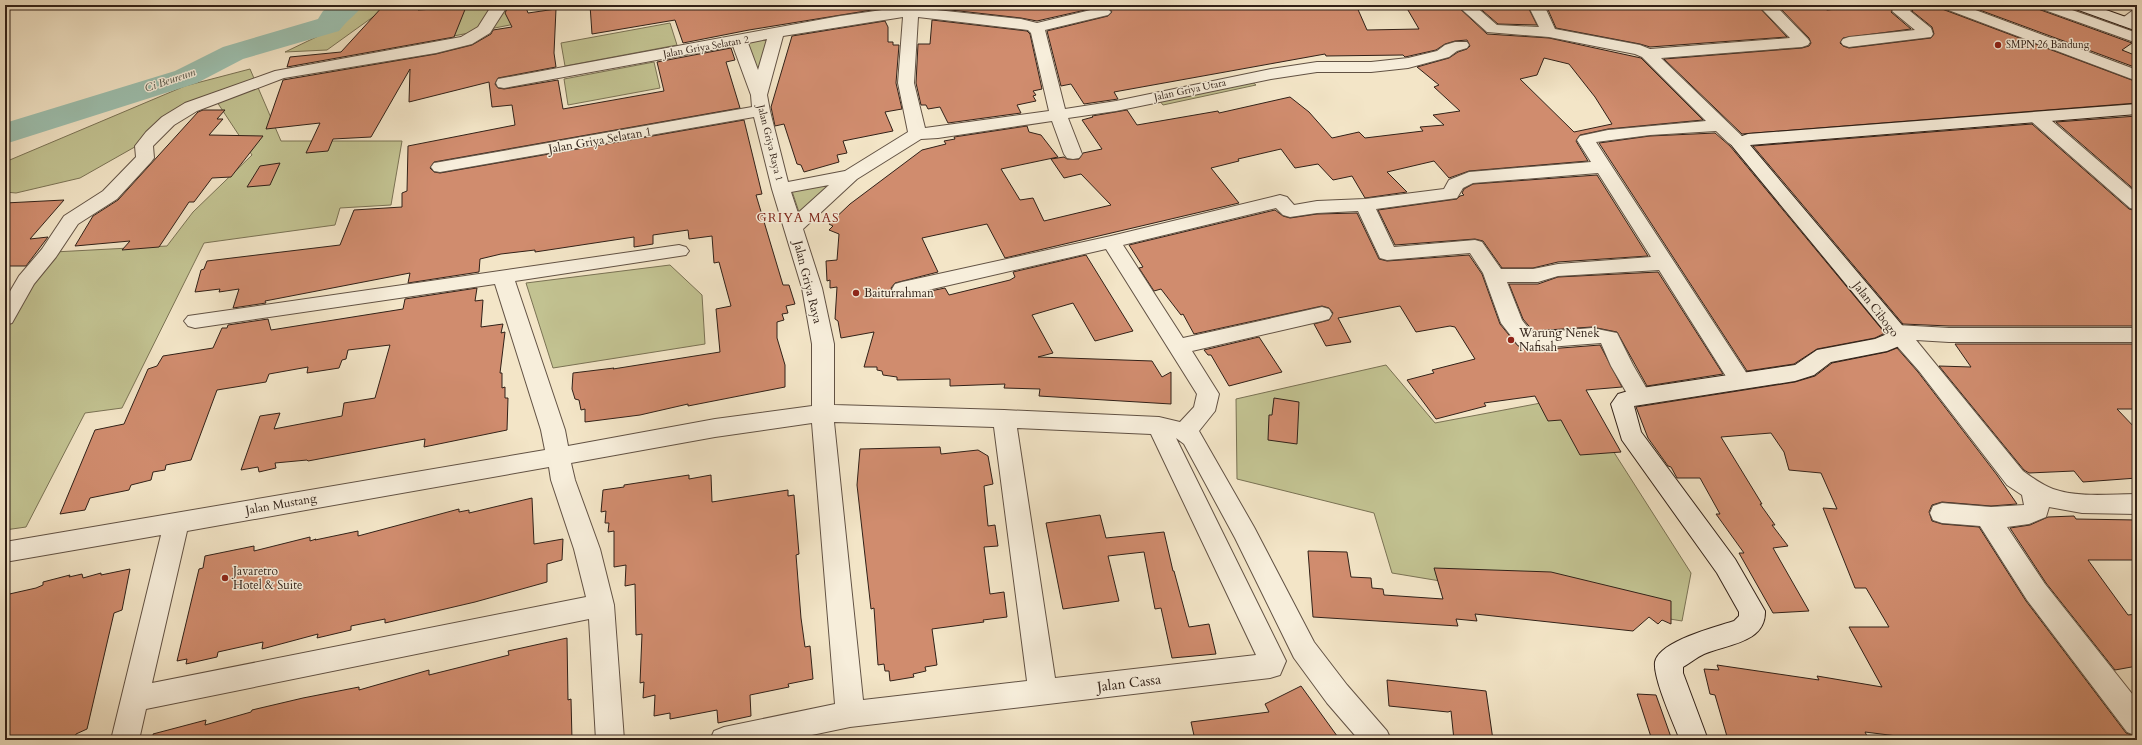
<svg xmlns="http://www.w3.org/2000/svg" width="2142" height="745" font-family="Cardo,serif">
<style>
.green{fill:#c2c291;stroke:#7a7254}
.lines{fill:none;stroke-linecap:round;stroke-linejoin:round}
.river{fill:#9dc0af;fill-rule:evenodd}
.building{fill:#d08c6e;stroke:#312118;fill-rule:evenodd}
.street-casing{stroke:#625244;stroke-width:2}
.secondary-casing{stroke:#312118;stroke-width:2}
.street{fill:#f7eedb;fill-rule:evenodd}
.secondary{fill:#f7eedb;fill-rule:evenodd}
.poi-dot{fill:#8f2418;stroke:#f7eedb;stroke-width:1.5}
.labels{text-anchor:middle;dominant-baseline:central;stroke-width:3;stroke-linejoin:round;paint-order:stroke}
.far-poi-label{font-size:10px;fill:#312118;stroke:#f7eedb;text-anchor:start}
.far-street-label{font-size:10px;fill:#312118;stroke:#f7eedb}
.far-water-label{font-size:11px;font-style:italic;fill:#515145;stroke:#f7eedb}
.street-label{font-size:12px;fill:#312118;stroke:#f7eedb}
.poi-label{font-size:12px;fill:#312118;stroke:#f7eedb;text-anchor:start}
.neighbourhood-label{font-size:13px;letter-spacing:1px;fill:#7a1f14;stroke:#f7eedb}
.near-street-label{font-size:14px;fill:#312118;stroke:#f7eedb}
</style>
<rect width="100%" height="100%" fill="#f3e5c7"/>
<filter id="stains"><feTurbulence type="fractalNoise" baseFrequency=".005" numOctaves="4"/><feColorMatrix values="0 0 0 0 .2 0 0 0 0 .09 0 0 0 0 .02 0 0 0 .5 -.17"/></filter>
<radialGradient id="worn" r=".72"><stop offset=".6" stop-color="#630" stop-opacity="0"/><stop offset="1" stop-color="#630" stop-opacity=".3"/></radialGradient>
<g class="green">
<path d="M362,5H523L515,24L428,41L377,14L327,50L285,52L333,29Z"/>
<path d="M670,23L677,45L565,66L561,43Z"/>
<path d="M763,40L767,41L760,75L747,45L749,42Z"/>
<path d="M654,62L660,88L568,105L564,79Z"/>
<path d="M250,69L281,141H402L391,205L340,208L335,225L204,243L122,408L85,413L26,527L5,530V309L54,252L167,246L193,212L252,155L217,102L172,117L140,144L80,178L16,193L5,192V162L185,86Z"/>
<path d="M1251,81L1256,85L1163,105L1159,100Z"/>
<path d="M833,182L799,212L792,191Z"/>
<path d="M670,265L702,295L705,344L553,368L526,283Z"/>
<path d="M1386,365L1435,423L1578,396L1691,573L1682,621L1392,573L1374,513L1237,479L1236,399Z"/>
</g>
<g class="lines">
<path class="river" d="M331,5H363C356,15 347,20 339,31L243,59L197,83L5,144V123L175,71L223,47L318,19L323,11Z"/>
</g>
<g class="building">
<path d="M384,5H423L418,10L466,7L454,37L287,67L290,57L341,52Z"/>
<path d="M509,5H525L528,13L556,9L554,53L556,67L498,78L495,84L498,88L504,89L558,80L563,109L664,91L657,62L731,48L735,60L726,62L740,108L434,162L430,168L434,172L440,173L744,120L762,194L756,195L783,285H789L795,304L786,306L788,313L782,314L784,320L777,322V338L785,365V387L688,406V404L640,415L585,422V409L581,410L579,400L575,399L572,389L573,373L614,368L613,369L720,352L716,309L731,306L719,262L714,263L712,236L689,239L688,230L653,235V244L634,247V237L535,252V250L501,254L480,259L479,272L408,283L410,273L265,301L266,303L233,308L239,289L219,292L220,289L195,292L201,270L204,269L207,261L340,245L354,210L402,207V193L407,191L408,146L515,125L512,105L492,107L489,82L409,102L410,69L371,137L333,139L328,151L306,153L320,123L266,129L283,80L436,54L472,45L491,34L493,30L512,27L505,13Z"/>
<path d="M590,5H876L878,9L749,30L683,43L675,20L592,34Z"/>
<path d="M933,5H1356L1367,30L1419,29L1405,5H1456L1487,34L1549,38L1641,58L1703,120L1608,129L1580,135L1576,141L1588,161L1469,171L1449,178L1434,161L1387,172L1407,192L1365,198L1352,176L1333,180L1318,164L1295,168L1281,149L1238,159L1239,161L1211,168L1239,203L1005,258L987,224L922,238L938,272L895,283L891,288L895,295L902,297L945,288L949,295L1010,280L1015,277L1013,272L1086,255L1133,331L1095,341L1073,303L1032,315L1053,353L1038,357L1152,361L1162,377L1171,372V404L1039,396L1040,389L1004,388L1005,384L950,386V379L897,380V377L883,375L882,371L877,370V367H864L874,332L841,338L838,321L835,319L837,287L830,288V280L827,281L826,261L837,260L839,234L829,230L833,226L829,224L850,204L922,150L946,144L944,141L955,139L954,137L1027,126L1029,132L1041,135L1058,157L1001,169L1020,200L1033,198L1044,221L1111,205L1081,174L1064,178L1051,159L1064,157L1067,159H1079L1083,153L1102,149L1082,120L1093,117L1092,116L1127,110L1137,125L1218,111L1219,113L1290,97L1309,112L1332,138L1359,132L1365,138L1423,131L1420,127L1444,125L1433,115L1460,111L1434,87L1439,85L1417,67L1449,58L1458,52L1467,49L1470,46L1467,40L1455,41L1445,44L1436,50L1405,57L1403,55L1326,56L1325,54L1114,92L1118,99L1084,104L1071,84L1061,86L1047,31L1108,16L1112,12L1109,8L1103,6L1037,21L1021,18L933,8ZM1544,58L1569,64L1595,97L1612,124L1574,132L1520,79L1537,75Z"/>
<path d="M1476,5H1527L1537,25L1498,24Z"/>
<path d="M1546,5H1757L1787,37L1650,47L1640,44L1556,28Z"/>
<path d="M1777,5H1820L1827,10L1874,5H1896L1891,12L1911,29L1843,38L1840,43L1843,46L1849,48L1931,38L1934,34L1932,27L1912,11L1918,5H1938L1942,9L2137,82V103L1742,134L1664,59L1802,48L1809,46L1811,43L1809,38Z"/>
<path d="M1966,5H2034L2038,9L2132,43L2122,50L2137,56V68Z"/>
<path d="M932,20L1027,31L1030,34L1042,89L1033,91L1036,95L1033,96L1036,101L1017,105L1021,113L948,123L940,107L928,109L926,105H921L916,83L918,44H930Z"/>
<path d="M885,21L888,27V42H893V45H899L896,83L902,109L885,112L893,131L843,141L847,153L837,155L839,162L804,172L801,165L797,164L784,124L775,126L771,107L792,36Z"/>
<path d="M203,110H225L217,119H223L209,135L263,136L231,177L212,178L194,202H189L159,247L122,250L130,241L75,246L93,216L118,200L198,112Z"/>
<path d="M2137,116V192L2056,122Z"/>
<path d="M2032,124L2129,209L2137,211V326H1949L1903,324L1753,146Z"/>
<path d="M1715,133L1730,146L1885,333L1875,338L1817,349L1794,364L1747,371L1599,143L1650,136Z"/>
<path d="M280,163L270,185L247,187L260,166Z"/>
<path d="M1597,175L1648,256L1558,262L1533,268H1502L1483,241L1475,239L1395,245L1378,210L1457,199L1460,196L1464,195L1462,193L1464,189L1473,184Z"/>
<path d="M64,200L30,239L48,237L26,266H7L5,268V203Z"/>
<path d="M1275,210L1283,216L1290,218L1317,214L1357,213L1379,259L1387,261L1469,255L1482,274L1500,324L1518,346L1535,350L1600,345L1622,387L1586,390L1621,452L1580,455L1561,420L1548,421L1535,396L1484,403L1486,406L1436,419L1407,380L1434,373L1432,370L1475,359L1455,327L1450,326L1416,332L1400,306L1338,318L1351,342L1326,346L1314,324L1329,320L1333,313L1329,308L1322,306L1194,334L1183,314L1181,315L1161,289L1154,291L1139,268L1143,267L1129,245Z"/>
<path d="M1658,272L1723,374L1647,386L1617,332L1592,327L1533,331L1523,319L1509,284H1538L1558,277Z"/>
<path d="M477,288L475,301L483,300L481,327L503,324L501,333L505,332L500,373H502V388L505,387V398H508L507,430L424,447L425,439L308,461L307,460L275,463L276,468L259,472L258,467L241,470L260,416L280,413L274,429L342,416L344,403L375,398L390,345L348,350L346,359L342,360L339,368L307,373L308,367L269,374L266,382L217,390L191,460L166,465L165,470L153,472L151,480L131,485L129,490L90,498L85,510L60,514L95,430L124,424L148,369L157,366L163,356L213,348L222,328H227L228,325L268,319L271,330L403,309L405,299Z"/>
<path d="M1259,337L1282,372L1229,386L1211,355H1208L1204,350Z"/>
<path d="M1955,344H2137V409H2117L2137,430V478L2083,482L2074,471L2029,473L2024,470L1939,366L1971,367Z"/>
<path d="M1897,348L1918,372L1997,475L2017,504L1991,506L1942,502L1932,505L1929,512L1932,521L1942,524L1979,527L2026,601L2126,733L2137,737V740H1929L1865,732L1869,740H1728L1715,695L1710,694L1704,669L1719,670L1717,665L1819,680L1817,676L1882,687L1849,627H1889L1866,588H1855L1823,508L1837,509L1821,473L1789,470L1784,452L1771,433L1721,437L1762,504H1760L1775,525H1772L1788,546L1773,548L1809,611L1773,613L1739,553H1744L1716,514H1720L1700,478H1677L1671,467L1668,466L1648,438L1636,407L1795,382L1815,376L1832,363L1887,352Z"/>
<path d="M1274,398L1299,402L1297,444L1268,440L1269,415H1272Z"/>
<path d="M940,447L941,454L978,450L988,456L993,484L984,486L988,526L995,525L998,546L984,547L990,594L1004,592L1007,617L983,620L984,622L932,629L937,665L925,667L926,671L913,674L914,677L890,681L889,671H885L884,664L878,665L874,608L871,609L857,485L860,449Z"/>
<path d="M689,475V479L711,475L712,502L788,490V496L794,495L799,554L796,555L801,618L805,647L810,646L813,679L788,684L789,687L750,695L751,716L718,723L717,710L670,719V713L654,716L655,695L643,698L644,682L640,683L642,634L636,635L635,584L625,586L626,565L614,567V531L608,532L609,523H605L606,511L601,512L603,490L624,487V485Z"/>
<path d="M532,498L534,544L563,539L562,560L547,564V582L475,602L385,623V619L351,626V630L317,638L318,634L262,649L263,642L218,652L217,657L186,664L187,659L177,661L199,569L203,568L205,556L254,546V551L310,537V541L316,539L315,540L358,531V536L459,509V512L469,510V513Z"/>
<path d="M1100,515L1106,538L1164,532L1173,571H1174L1189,627L1209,624L1216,654L1172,658L1161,608L1155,609L1144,552L1108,556L1119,601L1063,609L1046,523Z"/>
<path d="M2074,516L2076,519L2137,520V560H2088L2128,615L2137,614V666L2115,670L2046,583L2010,528L2030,525L2048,517Z"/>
<path d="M1308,551L1347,552L1351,577L1371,578L1372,588L1383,589L1384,595L1443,599L1434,568L1551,572L1671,601V624L1662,620L1658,624L1649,617L1633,631L1475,614L1477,621L1456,619L1458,626L1313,617Z"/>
<path d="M130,569L122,610L114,613L87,729L76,734L74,740H5V595L36,588L43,585V582L70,575L69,577L82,574L83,578L101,573V575Z"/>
<path d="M567,638L568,700L571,699L572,740H154L153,734L206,720L205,725L251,712L252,710L303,698L359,687V690L429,670V675L509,655L508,651Z"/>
<path d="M1387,680L1486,691L1493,740H1454L1451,711L1448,712L1389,706Z"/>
<path d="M1301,686L1340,740H1195L1191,722L1269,712L1265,704Z"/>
<path d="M1637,694L1656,695L1672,740H1652Z"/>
</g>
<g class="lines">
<defs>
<g id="street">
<path d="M492,5H508L490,33L472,44L436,53L284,78L197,111L174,125L153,146L154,158L151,162L117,199L78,224L56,257L34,284L12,323L5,325V300L19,276L42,249L64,216L103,191L136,157L135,146L146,132L162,117L185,103L275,71L461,37L478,27Z"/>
<path d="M903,5H919L918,8L1021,19L1037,23L1103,7L1108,9L1111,12L1108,15L1045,30L1065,109L1116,101L1271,69L1317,62H1371L1408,58L1437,51L1445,45L1455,42H1467L1469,45L1467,48L1457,51L1449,57L1408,68L1371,72H1317L1271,79L1116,111L1068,118L1082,154L1079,158L1073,159L1067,158L1064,154L1052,121L938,138L921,139L857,179L803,229L822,288L834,344V405L1004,410L1159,417L1180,422L1194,407L1197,394L1106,249L902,296L895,294L892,289L895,284L902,282L1111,236L1280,195L1287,197L1294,205L1317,201L1365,199L1444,189L1449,180L1469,172L1591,162L1577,140L1580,136L1608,130L1706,121L1642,57L1635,54L1549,37L1487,32L1457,5H1474L1497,25L1539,27L1528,5H1544L1555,29L1640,45L1650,49L1790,38L1758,5H1775L1808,39L1810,42L1808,45L1802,47L1661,58L1745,139L1748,143L1745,147C1732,150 1725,139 1716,131L1650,135L1596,142L1751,380L1748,386L1740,388L1732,386L1659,270L1558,276L1538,282H1507L1522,320L1532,333L1592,328L1617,333L1633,365L1651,396L1648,402L1640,404L1632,402L1611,366L1601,343L1535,348L1518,345L1501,323L1483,273L1470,253L1387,260L1380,258L1358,211L1317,213L1290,217L1283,215L1276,208L1123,245L1183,338L1322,307L1329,309L1332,314L1329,319L1322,321L1192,351L1219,394L1215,411L1199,431L1254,527L1314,642L1347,685L1387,731L1391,740H1359L1327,703L1294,658L1235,538L1184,444L1176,438L1286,661L1280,675L1270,678L850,727L788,740H710L714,731L724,727L835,704L812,423L715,437L571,463L575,480L600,549L614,605L624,740H596L589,619L146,709L139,740H111L161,535L5,562V542L545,450L541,430L495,284L195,328L188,326L184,321L188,316L679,245L686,247L689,251L686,255L515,281L565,430L568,446L715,419L812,406V344L802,288L772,189L754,117L440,172L434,171L431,167L434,163L440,162L752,107L751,95L733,46L504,88L498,87L496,83L498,79L840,16L903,7ZM903,17L898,83L908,132L845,171L788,182L770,111L767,95L783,36ZM918,17L1028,30L1031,33L1049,111L925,128L914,83ZM767,39L758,70L748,43ZM1598,173L1651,257L1558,264L1533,269H1501L1482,242L1475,240L1394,247L1376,209L1457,198L1463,188L1473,183ZM829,185L798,213L791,192ZM834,422L994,427L1027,681L863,700ZM1017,428L1151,434L1256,655L1055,678ZM549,467L551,480L574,549L586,597L152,683L187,531Z"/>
<path d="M1898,5H1916L1910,11L1931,28L1933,34L1931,37L1849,47L1843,45L1841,42L1843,39L1849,37L1915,30L1892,11Z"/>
<path d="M1940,5H1962L2137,70V81L1943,8Z"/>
<path d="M2036,5H2058L2137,33V43L2039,8Z"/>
<path d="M2137,9V21L2130,25H2120L2117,22L2132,11Z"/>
<path d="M2038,113L2044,114L2137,194V210L2130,208L2032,122L2029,118L2032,114Z"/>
<path d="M1897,325L1949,328H2137V342H1949L1916,340L2023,471C2033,478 2042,485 2053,489C2079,498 2110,494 2137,494V514L2082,513L2049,507L2046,517L2029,524L2007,527L2045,584L2137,700V736L2127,732L2027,600L1980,526L1942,523L1933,520L1930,513L1933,506L1942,503L1991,507L2024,505L2022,495L2007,485L1919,371L1889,337L1886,332L1889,327Z"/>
</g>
<g id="secondary">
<path d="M2070,5H2092L2137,21V31L2073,8Z"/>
<path d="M2137,104V114L1750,145L1912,337L1909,342L1887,351L1831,362L1814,375L1795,381L1634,406L1641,432L1735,559L1765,611C1766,643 1727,644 1704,654C1697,657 1690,663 1683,667V673L1708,740H1680C1673,722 1653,678 1655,662C1659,641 1716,627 1734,621L1739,616V612L1717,573L1622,440L1611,404L1618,394L1635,389L1795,365L1817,350L1875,339L1887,334L1733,147L1730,143L1733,139L1748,134Z"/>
</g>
</defs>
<use href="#street" class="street-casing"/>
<use href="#secondary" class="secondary-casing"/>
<use href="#street" class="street"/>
<use href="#secondary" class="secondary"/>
</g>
<g class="poi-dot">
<circle cx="1998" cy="45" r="4"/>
<circle cx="856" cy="293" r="4"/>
<circle cx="1511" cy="340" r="4"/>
<circle cx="225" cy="578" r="4"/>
</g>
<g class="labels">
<g class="far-poi-label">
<text x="2006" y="45">SMPN 26 Bandung</text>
</g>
<g class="far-street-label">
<text transform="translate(706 47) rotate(-10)">Jalan Griya Selatan 2</text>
<text transform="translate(1190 90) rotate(-12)">Jalan Griya Utara</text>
<text transform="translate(770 143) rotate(76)">Jalan Griya Raya 1</text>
</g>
<g class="far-water-label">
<text transform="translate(170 80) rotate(-19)">Ci Beureum</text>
</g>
<g class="street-label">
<text transform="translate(600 140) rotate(-10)">Jalan Griya Selatan 1</text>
<text transform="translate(808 282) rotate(76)">Jalan Griya Raya</text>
<text transform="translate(1876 309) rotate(52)">Jalan Cibogo</text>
<text transform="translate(281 504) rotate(-10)">Jalan Mustang</text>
</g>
<g class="poi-label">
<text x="864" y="293">Baiturrahman</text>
<text x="1519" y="333">Warung Nenek<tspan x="1519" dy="14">Nafisah</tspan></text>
<text x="233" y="571">Javaretro<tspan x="233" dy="14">Hotel &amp; Suite</tspan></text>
</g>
<g class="neighbourhood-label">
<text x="798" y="218">GRIYA MAS</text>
</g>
<g class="near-street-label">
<text transform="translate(1129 683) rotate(-7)">Jalan Cassa</text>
</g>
</g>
<rect width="2142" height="745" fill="none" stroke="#f3e5c7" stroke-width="20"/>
<rect x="6" y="6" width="2130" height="733" fill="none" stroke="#312118" stroke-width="2"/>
<rect x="10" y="10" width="2122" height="725" fill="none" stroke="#312118"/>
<rect width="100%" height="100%" filter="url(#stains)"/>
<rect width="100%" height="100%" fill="url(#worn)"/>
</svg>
